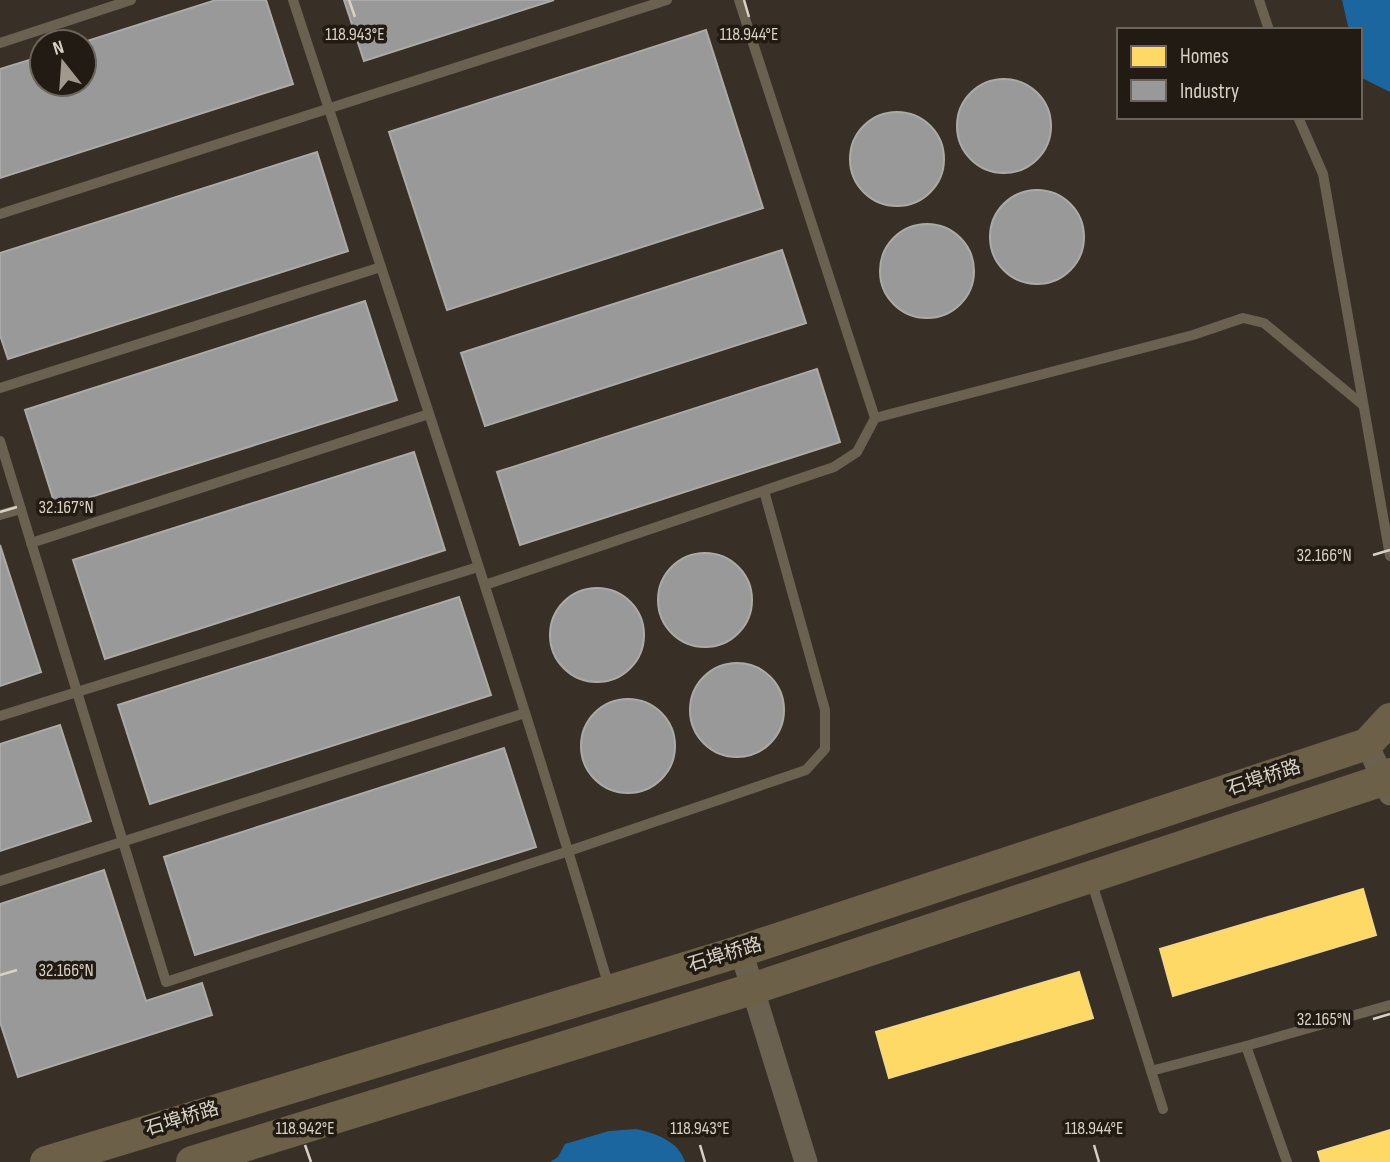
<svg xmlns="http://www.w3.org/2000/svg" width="1390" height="1162" font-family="'Sofia Sans Condensed','Noto Sans SC',sans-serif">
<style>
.water{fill:#1b669e}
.homes{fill:#ffd966;stroke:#f4d783;stroke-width:2}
.industry{fill:#999;stroke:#acaaa6;stroke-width:2}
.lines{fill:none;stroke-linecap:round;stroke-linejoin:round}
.lane{stroke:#6b6150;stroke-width:10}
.street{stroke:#6b6150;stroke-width:23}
.secondary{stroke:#6c6048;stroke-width:32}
.ticks{fill:none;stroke:#dad1c6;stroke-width:2.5}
.labels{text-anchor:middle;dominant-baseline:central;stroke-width:7;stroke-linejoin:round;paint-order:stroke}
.street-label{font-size:19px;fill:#dad1c6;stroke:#211b13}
.ticks-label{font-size:18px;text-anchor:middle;fill:#dad1c6;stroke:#211b13;stroke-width:7;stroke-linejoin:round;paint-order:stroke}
</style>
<rect width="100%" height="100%" fill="#383027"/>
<g class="water">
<path d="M1342,0H1390V92L1360,77V30H1349Z"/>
<path d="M636,1129C655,1133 679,1141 685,1162H550L558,1157L565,1144L609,1131Z"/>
</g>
<g class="homes">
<path d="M1363,889L1376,935L1173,996L1160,949Z"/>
<path d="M1079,972L1093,1018L889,1078L876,1032Z"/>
<path d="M1390,1130V1162H1321L1318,1152Z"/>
</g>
<g class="industry">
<path d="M216,0H266L293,84L0,178V69L42,56V84H84V42Z"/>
<path d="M344,0H554L364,61Z"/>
<path d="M706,30L763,208L447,310L389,132Z"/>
<circle cx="1004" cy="126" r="47"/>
<circle cx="897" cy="159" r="47"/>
<path d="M317,152L348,251L8,359L0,335V253Z"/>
<circle cx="1037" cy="237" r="47"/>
<circle cx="927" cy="271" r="47"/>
<path d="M782,250L806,323L485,426L461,353Z"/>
<path d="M365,301L397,400L56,508L25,410Z"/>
<path d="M817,369L840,442L520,545L497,472Z"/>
<path d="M414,452L445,550L105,659L73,560Z"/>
<path d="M0,545L41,672L0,686Z"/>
<circle cx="705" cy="600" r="47"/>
<circle cx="597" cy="635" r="47"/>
<path d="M459,597L491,695L150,804L118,705Z"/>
<circle cx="737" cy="710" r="47"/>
<circle cx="628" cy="746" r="47"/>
<path d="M60,725L91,821L0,851V744Z"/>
<path d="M504,748L536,847L195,955L164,857Z"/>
<path d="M104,870L146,1001L202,983L212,1015L18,1077L0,1022V904Z"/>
</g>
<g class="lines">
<g class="lane">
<path d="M293,0C401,328 511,656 609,987"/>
<path d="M1259,0L1269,30"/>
<path d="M0,43L131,0"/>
<path d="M1298,117L1323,174L1390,556"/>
<path d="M0,214L667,0"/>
<path d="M0,388L381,267"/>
<path d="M875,418L1193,335L1243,318L1264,323L1363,405"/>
<path d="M0,441L166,982L569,851L806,770L825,749V710L764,491"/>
<path d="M0,515L21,509"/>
<path d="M31,543L429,414"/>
<path d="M485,585L834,467L857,452L875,418L739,0"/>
<path d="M0,716L478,567"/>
<path d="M1091,880L1163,1109"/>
<path d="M0,881L525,713"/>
<path d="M1246,1046L1287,1162"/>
<path d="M1151,1071L1246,1046L1390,1005"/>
</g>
<g class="street">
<path d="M1367,744L1390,794"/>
<path d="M741,951L806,1162"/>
</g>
<g class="secondary">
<path d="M46,1162L741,951L1367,744L1390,719"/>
<path d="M192,1162L752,989L1383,780L1390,774"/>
</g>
</g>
<path class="ticks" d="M349,0L355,17M744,0L749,17M0,512L17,507M1373,555L1390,550M0,975L17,970M1373,1019L1390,1014M305,1145L311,1162M700,1145L705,1162M1094,1145L1099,1162"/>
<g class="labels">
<g class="street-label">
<text transform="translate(1264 778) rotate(-18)">石埠桥路</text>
<text transform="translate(725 955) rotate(-17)">石埠桥路</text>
<text transform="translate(182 1119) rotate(-17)">石埠桥路</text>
</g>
</g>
<g class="ticks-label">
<text x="355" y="40">118.943°E</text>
<text x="749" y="40">118.944°E</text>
<text x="66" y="513">32.167°N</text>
<text x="1324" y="561">32.166°N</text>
<text x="66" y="976">32.166°N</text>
<text x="1324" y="1025">32.165°N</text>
<text x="305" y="1134">118.942°E</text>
<text x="700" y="1134">118.943°E</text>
<text x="1094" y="1134">118.944°E</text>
</g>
<rect x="1117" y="28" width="245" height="91" fill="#211b13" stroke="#6b645b" stroke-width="2"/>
<rect x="1131" y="46" width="35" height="21" fill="#ffd966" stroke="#6b645b" stroke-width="2"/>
<text x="1180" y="63" font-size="21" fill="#dad1c6">Homes</text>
<rect x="1131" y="80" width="35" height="21" fill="#999999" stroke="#6b645b" stroke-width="2"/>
<text x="1180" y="98" font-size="21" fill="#dad1c6">Industry</text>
<g transform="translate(63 63) rotate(343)"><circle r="33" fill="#211b13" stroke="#6b645b" stroke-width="2"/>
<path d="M0-5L12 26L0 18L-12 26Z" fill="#a1998e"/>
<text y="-10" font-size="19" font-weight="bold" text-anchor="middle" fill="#dad1c6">N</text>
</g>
</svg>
